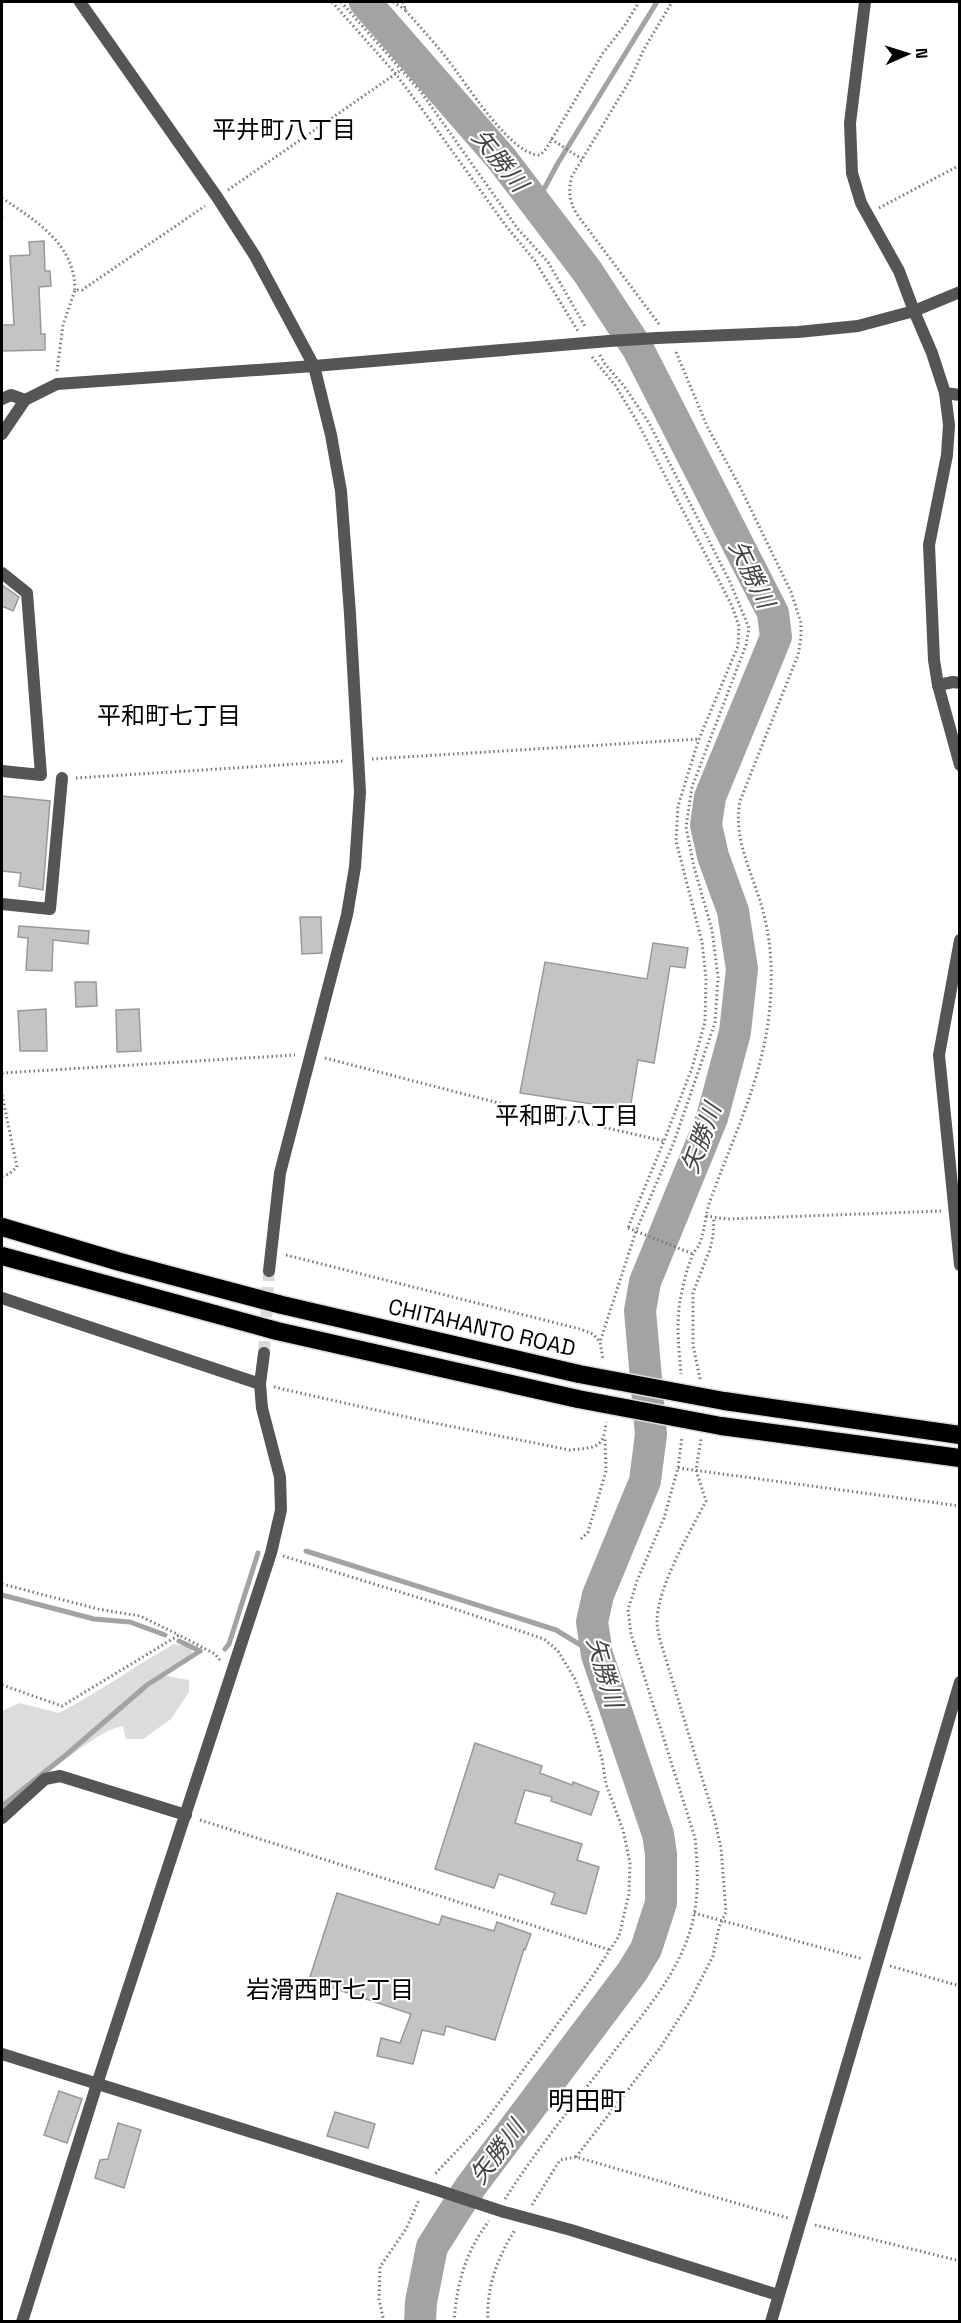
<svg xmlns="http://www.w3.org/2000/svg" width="961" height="2323" font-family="'Space Grotesk','Noto Sans JP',sans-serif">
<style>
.green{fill:#dcdcdc}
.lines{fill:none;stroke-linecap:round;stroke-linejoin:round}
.stream{stroke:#a3a3a3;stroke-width:5}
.river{stroke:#a3a3a3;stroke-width:32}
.building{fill:#c4c4c4;stroke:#999;stroke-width:1.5}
.minor-tunnel{stroke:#d9d9d9;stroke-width:12;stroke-dasharray:12 6;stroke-linecap:butt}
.motorway-casing{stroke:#dbdbdb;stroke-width:21}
.path{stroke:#777;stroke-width:3;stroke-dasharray:1.5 3;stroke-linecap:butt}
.minor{stroke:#555;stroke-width:12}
.tertiary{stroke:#555;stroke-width:12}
.motorway{stroke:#000;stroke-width:18}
.motorway-bridge-casing{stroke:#dbdbdb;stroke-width:21;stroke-linecap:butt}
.path-bridge{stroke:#777;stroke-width:3;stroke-dasharray:1.5 3;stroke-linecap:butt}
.tertiary-bridge{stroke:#555;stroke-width:12}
.motorway-bridge{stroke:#000;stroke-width:18}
.labels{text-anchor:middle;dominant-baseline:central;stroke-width:4.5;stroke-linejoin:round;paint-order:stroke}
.street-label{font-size:22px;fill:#000;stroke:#fff}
.neighbourhood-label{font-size:24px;fill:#000;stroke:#fff}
.water-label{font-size:24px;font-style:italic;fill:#444;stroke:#fff}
.quarter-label{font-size:26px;fill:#000;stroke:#fff}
</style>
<rect width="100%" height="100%" fill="#fff"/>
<path class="green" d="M174,1644L191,1647L192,1654L161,1675L189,1680V1692L171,1719L143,1739H126L123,1726C96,1729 26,1792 2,1811V1711L19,1703L59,1713C99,1692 135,1666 174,1644Z"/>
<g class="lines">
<g class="stream">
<path d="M536,204L558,163L657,2"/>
<path d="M306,1551L531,1622L556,1630L597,1655"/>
<path d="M2,1595L94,1619L130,1622L165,1635"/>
<path d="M179,1641L200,1651"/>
<path d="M225,1649L229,1644L258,1553"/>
<path d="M2,1806L66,1755L147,1685L200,1651"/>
</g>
<path class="river" d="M365,2L501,158L587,271L638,349L773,613L776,637L710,797L706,825L713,856L733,911L742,969L735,1032L712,1118L645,1282L640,1311L651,1434L645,1481L598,1595L592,1622L597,1655L658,1834L661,1854V1903L646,1949L632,1972L471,2186L449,2220L432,2247L421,2302L420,2322"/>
</g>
<g class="building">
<path d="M44,241L45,271H50L51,286L39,287L41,334H45V350L2,351V325H14L10,256L30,255L29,242Z"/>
<path d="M2,585L19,597L13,611L2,606Z"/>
<path d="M2,796L50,801L43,890L19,886L21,873L2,871Z"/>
<path d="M300,917H321L322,953L302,954Z"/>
<path d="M19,926L89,931L88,944L53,940L52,971L26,970L28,938L18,937Z"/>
<path d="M653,943L688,948L685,968L670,966L654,1063L638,1060L630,1110L520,1093L545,962L647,979Z"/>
<path d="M75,982H96L97,1006L76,1007Z"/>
<path d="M46,1009L47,1051H20L18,1011Z"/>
<path d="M139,1009L141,1051L117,1052L116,1010Z"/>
<path d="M475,1743L542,1766L540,1773L572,1785L573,1782L599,1792L591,1815L551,1801L552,1797L525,1790L515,1823L582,1844L577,1860L599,1867L586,1914L551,1904L555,1893L499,1874L494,1888L435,1869Z"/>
<path d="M337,1893L439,1925L442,1916L494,1931L497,1922L531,1934L525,1950L524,1949L495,2040L446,2026L444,2035L422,2030L413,2064L377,2056L381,2038L400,2043L411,2014L309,1980Z"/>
<path d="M59,2091L82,2099L67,2143L44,2135Z"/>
<path d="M335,2112L375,2124L368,2148L327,2136Z"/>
<path d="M118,2123L141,2130L124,2188L95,2178L100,2160L108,2159Z"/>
</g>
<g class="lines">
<path class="minor-tunnel" d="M264,1353L269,1271"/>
<defs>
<g id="motorway">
<path d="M2,1227L120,1262L282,1305L579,1374"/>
<path d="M2,1256L277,1331L578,1399"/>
<path d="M724,1401L960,1435"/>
<path d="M721,1426L960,1458"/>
</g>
</defs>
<use href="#motorway" class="motorway-casing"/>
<g class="path">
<path d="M332,2L395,73L422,109L506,226L535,261L578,331"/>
<path d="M341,2L421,92L518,229L548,262L586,328"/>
<path d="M393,2L406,10"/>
<path d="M403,2L406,11C420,27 435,43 448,60C466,83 511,156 540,155L546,149L603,53L625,25L639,2"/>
<path d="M551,139L582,159"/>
<path d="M228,190L401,70"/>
<path d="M2,198C36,221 75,244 75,290"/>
<path d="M879,208L960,165"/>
<path d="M2,217V218"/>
<path d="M659,324L576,213C569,199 568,191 572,176L630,80L644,49L672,2"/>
<path d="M676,352L707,426L741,489L791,592L801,623V638L798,655L740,801C732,841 755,877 764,915C770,939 772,963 771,988C769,1066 736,1129 710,1201C705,1215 705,1231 699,1245C697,1249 693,1252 692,1257C686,1270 683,1286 680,1301C676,1324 679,1350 681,1374"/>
<path d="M600,355L605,364L624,386L649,423L730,582L749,628L746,645L692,787L686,827L694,867L712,930L718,977L715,1023L674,1142L636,1231L600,1342L603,1359"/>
<path d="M592,357L615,385L638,423L732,606L739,626L738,646L699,739L678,806L676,841L702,942L706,978L705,1022L692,1068L664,1141L628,1228"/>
<path d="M57,371L63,325L75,290H82L205,206"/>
<path d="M372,759L699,739"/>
<path d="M76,778L344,761"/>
<path d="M325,1058L514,1107L664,1141"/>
<path d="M2,1073L295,1055"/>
<path d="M2,1095L17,1167L9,1174L2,1176"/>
<path d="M706,1216L727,1219L941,1211"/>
<path d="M286,1255L580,1329L593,1334L599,1341"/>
<path d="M700,1379L693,1345V1293L710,1249L713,1236L714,1217"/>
<path d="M274,1387L429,1422L570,1450C594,1447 604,1450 606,1422"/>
<path d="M678,1468L960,1506"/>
<path d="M581,1539L588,1532L606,1471L605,1437"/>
<path d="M283,1556L449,1607L544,1639L558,1651L575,1679L591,1721L602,1759L606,1784L623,1830L630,1863L629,1894L619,1936L590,1980L486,2120L435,2174"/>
<path d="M2,1584L98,1609L140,1616L179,1635"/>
<path d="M2,1685L62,1706L179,1635L215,1654L220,1660"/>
<path d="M200,1820L610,1950"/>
<path d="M694,1913L863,1959"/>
<path d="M890,1966L960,1986"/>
<path d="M576,2157L660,2048L689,2003L713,1956L719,1927L726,1912L721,1848L714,1817L660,1640C659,1634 657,1628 657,1622C657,1587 690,1532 706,1501L696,1470L701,1439"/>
<path d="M505,2199C540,2144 583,2093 622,2041C648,2008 674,1977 688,1937C700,1904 698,1871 695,1838L631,1634L628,1610L637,1581L664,1518L678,1468L682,1437"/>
<path d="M532,2205L560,2160L576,2157L788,2218"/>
<path d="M815,2225L960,2261"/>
<path d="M384,2322L379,2299L380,2267L406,2229L419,2200"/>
<path d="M454,2322C457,2282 465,2253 489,2221"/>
<path d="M488,2322C486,2288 497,2258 515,2230"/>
</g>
<g class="minor">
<path d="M865,2L850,123L852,173L861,203L899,271L914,311"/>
<path d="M609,341L657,338"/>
<path d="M945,393L960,395"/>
<path d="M2,399L11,395L25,400"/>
<path d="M2,434L25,400L57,384L314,366L331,435L341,491L350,614L360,792L355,867L347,915L280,1173L269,1271"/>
<path d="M2,573L27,593L41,775L2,771"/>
<path d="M938,685L953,682L960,683"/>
<path d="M2,904L50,909L62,778"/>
<path d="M2,1298L260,1384"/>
<path d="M2,1818L45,1779L60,1776L186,1815"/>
<path d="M22,2322L97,2084L271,1553L281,1510L280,1477L262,1408L260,1384L264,1353"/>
</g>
<g class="tertiary">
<path d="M80,2L217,197L255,256L314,366L609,341"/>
<path d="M914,311L932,353L945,393L949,425L947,455L929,545L934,660L938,685L960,765"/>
<path d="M657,338L798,332L858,326L914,311L960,292"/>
<path d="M960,940L939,1055L960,1265"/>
<path d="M2,2054L434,2189"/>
<path d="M504,2212L571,2230L778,2295"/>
<path d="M771,2322L960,1682"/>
</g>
<use href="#motorway" class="motorway"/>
<defs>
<g id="motorway-bridge">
<path d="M579,1374L724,1401"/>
<path d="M578,1399L721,1426"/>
</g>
</defs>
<use href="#motorway-bridge" class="motorway-bridge-casing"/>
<path class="path-bridge" d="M628,1228L693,1254"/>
<path class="tertiary-bridge" d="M434,2189L504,2212"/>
<use href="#motorway-bridge" class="motorway-bridge"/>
</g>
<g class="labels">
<g class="street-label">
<text transform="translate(482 1327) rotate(13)">CHITAHANTO ROAD</text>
</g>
<g class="neighbourhood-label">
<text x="284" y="129">平井町八丁目</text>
<text x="169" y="715">平和町七丁目</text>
<text x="567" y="1115">平和町八丁目</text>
<text x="330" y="1989">岩滑西町七丁目</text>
</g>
<g class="water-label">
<text transform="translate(500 160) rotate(51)">矢勝川</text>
<text transform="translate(752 574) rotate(64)">矢勝川</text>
<text transform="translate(701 1138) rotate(-70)">矢勝川</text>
<text transform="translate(605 1672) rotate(74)">矢勝川</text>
<text transform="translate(497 2152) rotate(-53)">矢勝川</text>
</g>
<g class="quarter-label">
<text x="587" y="2101">明田町</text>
</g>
</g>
<rect width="961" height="2323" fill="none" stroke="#000000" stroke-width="6"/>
<g transform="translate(907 54) rotate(87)" stroke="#ffffff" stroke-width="4.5" paint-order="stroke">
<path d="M0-4.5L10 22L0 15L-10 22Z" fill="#000000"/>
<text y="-9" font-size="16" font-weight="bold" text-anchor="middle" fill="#000000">N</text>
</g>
</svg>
